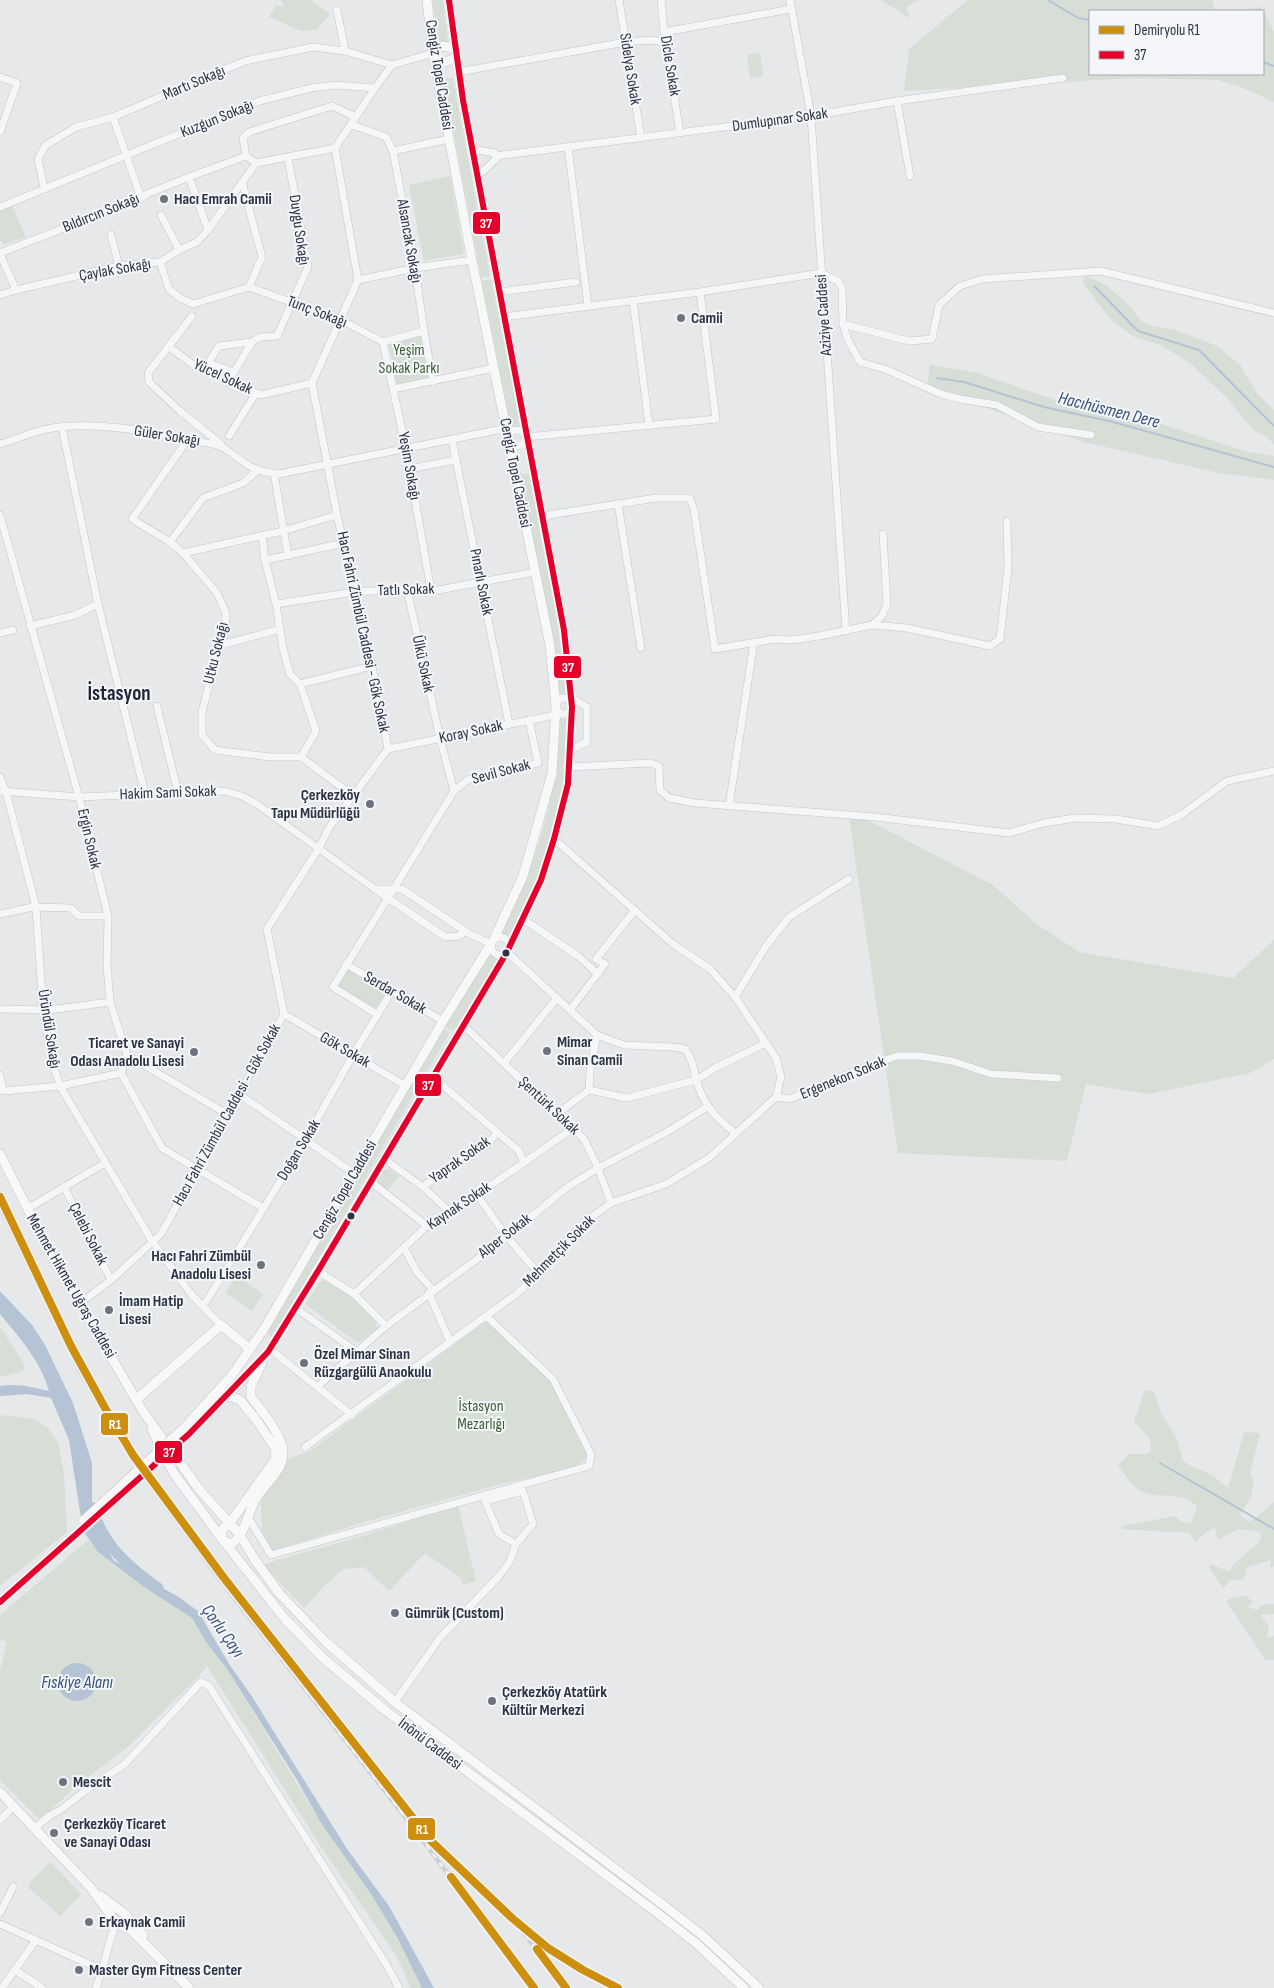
<svg xmlns="http://www.w3.org/2000/svg" width="1274" height="1988" font-family="'Sofia Sans Condensed',sans-serif">
<style>
.green{fill:#d6ded6}
.water{fill:#b4c4d5}
.lines{fill:none;stroke-linecap:round;stroke-linejoin:round}
.stream{stroke:#b4c4d5;stroke-width:2}
.river{stroke:#b4c4d5;stroke-width:11}
.minor-casing{stroke:#c4c6c8;stroke-width:8}
.major-casing{stroke:#c2c5c8;stroke-width:10}
.minor{stroke:#f5f6f7;stroke-width:7}
.major{stroke:#f8f8f8;stroke-width:9}
.rail-casing{stroke:#cecfd2;stroke-width:4}
.rail{stroke:#f4f6f9;stroke-width:2;stroke-dasharray:5.5;stroke-linecap:butt}
.major-bridge-casing{stroke:#c2c5c8;stroke-width:10;stroke-linecap:butt}
.major-bridge{stroke:#f8f8f8;stroke-width:9}
.bus-1-casing{stroke:#f4f6f9;stroke-width:10}
.bus-1{stroke:#e4002b;stroke-width:6}
.rail-1-casing{stroke:#f4f6f9;stroke-width:11}
.rail-1{stroke:#ce8f0e;stroke-width:8}
.poi-dot{fill:#6c737f;stroke:#f4f6f9;stroke-width:2}
.bus-dot{fill:#2b3445;stroke:#f4f6f9;stroke-width:2}
.labels{text-anchor:middle;dominant-baseline:central;stroke-width:4;stroke-linejoin:round;paint-order:stroke}
.street-label{font-size:16px;fill:#2b3445;stroke:#f4f6f9}
.poi-label{font-size:16px;font-weight:bold;fill:#2b3445;stroke:#f4f6f9;text-anchor:start}
.park-label{font-size:16px;fill:#3f6138;stroke:#f4f6f9}
.water-label{font-size:18px;font-style:italic;fill:#34527a;stroke:#f4f6f9}
.district-label{font-size:21px;font-weight:bold;fill:#1d2536;stroke:#f4f6f9}
.line-badge{stroke:#f4f6f9;stroke-width:2}
.badge-label{font-size:14px;text-anchor:middle;font-weight:bold;fill:#fff}
</style>
<rect width="100%" height="100%" fill="#e6e8ea"/>
<g class="green">
<path d="M281,0H310L330,14L317,30L301,31L269,17L276,5L285,7Z"/>
<path d="M433,0H443L448,42H438Z"/>
<path d="M881,0H919L906,7L911,19Z"/>
<path d="M968,0H1212L1215,11H1090V74H1263V11H1230L1261,7L1274,32V102L1241,87L1218,80L1133,78L904,91L909,49Z"/>
<path d="M760,53L763,76L750,78L747,55Z"/>
<path d="M453,78L490,276L481,277L444,79Z"/>
<path d="M450,176L464,254L424,261L409,185Z"/>
<path d="M11,203L26,237L4,244L0,240V208Z"/>
<path d="M1086,276L1106,285L1129,305L1141,321L1148,325L1176,330L1217,346L1241,366L1257,394L1274,410V444L1265,436L1253,430L1226,397L1192,365L1161,345L1134,337L1110,319L1082,282Z"/>
<path d="M491,279L521,426L511,428L482,281Z"/>
<path d="M421,334L430,378L397,385L388,340Z"/>
<path d="M930,365L974,372L1079,408L1152,421L1248,452L1274,456V480L1219,473L1084,442L964,400L926,393Z"/>
<path d="M529,473L563,653L567,694H559L520,475Z"/>
<path d="M560,719H569C569,769 552,842 533,889C526,905 516,921 508,937L501,933C510,913 521,894 528,873C547,826 559,770 560,719Z"/>
<path d="M848,810L993,885L1035,923L1079,952L1233,978L1274,940V1059L1250,1073L1149,1094L1086,1084L1067,1161L898,1153Z"/>
<path d="M490,952L499,957L453,1031L445,1027Z"/>
<path d="M349,968L384,989L385,994L376,1008L340,989L339,983L347,969Z"/>
<path d="M442,1028L450,1032L272,1337L264,1332Z"/>
<path d="M390,1169L399,1176L386,1193L373,1183L382,1170Z"/>
<path d="M237,1276L263,1294L252,1311L225,1293Z"/>
<path d="M327,1279C342,1289 375,1310 377,1329L360,1342L355,1341L305,1304L320,1282Z"/>
<path d="M486,1321L551,1382L589,1456L574,1468L501,1484L365,1522L271,1551L262,1533L261,1503L265,1493L286,1465L288,1459L310,1451Z"/>
<path d="M0,1327L24,1364V1369L20,1372L0,1377Z"/>
<path d="M1145,1390H1150L1154,1393L1161,1413L1177,1439L1183,1461C1193,1468 1207,1471 1216,1478C1220,1481 1223,1485 1228,1488L1244,1433L1254,1432L1260,1434L1250,1474L1254,1482L1251,1497L1240,1515L1250,1522L1274,1502V1566L1271,1568V1560L1247,1567L1244,1579L1231,1580L1223,1588L1209,1568L1211,1564L1229,1572L1234,1564L1260,1541L1261,1532L1238,1529L1218,1540L1215,1527L1206,1532L1195,1543L1190,1533L1122,1529V1526L1175,1516L1181,1522L1191,1523L1197,1507C1182,1488 1158,1502 1139,1490C1130,1484 1124,1473 1118,1465L1129,1454H1145L1151,1452L1150,1439L1134,1422Z"/>
<path d="M0,1415L35,1419L48,1428L58,1443L64,1473L67,1532L0,1586Z"/>
<path d="M458,1505L476,1581L463,1585L462,1579L425,1553L389,1591L364,1567L344,1569L326,1584L304,1608L263,1565L277,1560L360,1537Z"/>
<path d="M88,1540L97,1551L144,1587L192,1618L206,1642L227,1669L321,1823L371,1894L398,1939L422,1988H411L396,1955L321,1847L207,1666L199,1676L129,1746L80,1783L40,1820L0,1780V1670L7,1643L0,1638V1615Z"/>
<path d="M1247,1596L1253,1603L1246,1607L1258,1610L1262,1605L1274,1604V1614L1261,1615L1269,1627L1267,1638L1274,1636V1660H1266L1226,1601L1232,1598Z"/>
<path d="M50,1862L81,1894L60,1916L29,1888V1884Z"/>
</g>
<g class="water">
<path d="M0,1291L32,1325L45,1345L73,1403L92,1463V1508L81,1518L69,1440L51,1398L27,1394L0,1396V1386C23,1383 28,1387 49,1391C41,1361 19,1337 0,1314Z"/>
<path d="M95,1526L114,1561L177,1596L198,1611L229,1664L251,1695L347,1849L389,1906L434,1988H422L398,1939L371,1894L321,1823L297,1780L227,1669L206,1642L192,1618L144,1587L97,1551L84,1532Z"/>
<circle cx="77" cy="1682" r="19"/>
</g>
<g class="lines">
<g class="stream">
<path d="M1048,0L1078,18L1090,20"/>
<path d="M1263,62L1274,66"/>
<path d="M1094,286L1138,331L1199,350L1274,426"/>
<path d="M937,378L964,382L1044,407L1113,422L1274,467"/>
<path d="M1160,1463L1274,1529"/>
</g>
<path class="river" d="M92,1508C103,1545 128,1567 158,1588"/>
<defs>
<g id="minor">
<path d="M619,0L641,138"/>
<path d="M661,0L664,32L680,133"/>
<path d="M790,0L811,116L846,631"/>
<path d="M337,10L345,51"/>
<path d="M664,32L791,9"/>
<path d="M458,72L626,42L651,40L665,42"/>
<path d="M0,77L17,83L0,132"/>
<path d="M897,101L910,176"/>
<path d="M113,117L141,198"/>
<path d="M352,125L386,137L393,151L415,268L424,331L433,382"/>
<path d="M568,147L588,306"/>
<path d="M472,149L495,153L496,159L477,177"/>
<path d="M393,151L449,139"/>
<path d="M246,156L243,138L249,132L332,106L356,117"/>
<path d="M495,156L811,116L897,101L1063,78"/>
<path d="M189,177L208,230"/>
<path d="M44,188L38,159L46,145L76,127L113,117L245,61L313,47L345,51L392,65"/>
<path d="M0,207L259,101L311,88L335,85L375,88L392,65L433,53"/>
<path d="M161,215L179,250"/>
<path d="M111,235L119,266"/>
<path d="M0,253L141,198L147,194L189,177L246,156L256,163"/>
<path d="M0,254L16,290"/>
<path d="M160,262L169,289L180,298L193,304L249,287L262,257L242,182"/>
<path d="M358,280L415,268L472,260"/>
<path d="M249,287L341,320L383,342"/>
<path d="M499,292L576,282"/>
<path d="M0,295L16,290L119,266L160,262L179,250L197,242L208,230L256,163L335,148"/>
<path d="M633,300L649,425"/>
<path d="M192,316L148,373L149,382L180,411L221,444"/>
<path d="M503,317L700,292L821,273L838,281L842,288L843,324L847,338L860,362L885,369L941,394L960,399L997,405L1038,427L1091,435"/>
<path d="M843,324L909,341L932,339L939,305L960,286L982,279L1101,271L1274,313"/>
<path d="M383,342L406,449L431,590"/>
<path d="M383,342L424,331"/>
<path d="M168,346L196,367L261,395L312,383"/>
<path d="M234,372L208,363L219,346L252,342L260,337L277,336L308,267L288,158"/>
<path d="M228,382L252,342"/>
<path d="M393,389L494,368"/>
<path d="M62,427L98,604L145,794"/>
<circle cx="517" cy="438" r="8"/>
<path d="M229,436L256,393"/>
<path d="M526,437L716,419L700,292"/>
<path d="M452,440L509,724"/>
<path d="M0,444C15,440 31,432 47,429C100,419 164,435 217,445C229,449 237,459 248,465C258,471 268,473 279,474L507,428"/>
<path d="M409,469L456,460"/>
<path d="M258,470L243,483L203,498L170,542L183,553L217,593L226,613L225,633L216,659L202,712V735L215,750L270,757H301"/>
<path d="M274,473L288,556"/>
<path d="M618,504L641,648"/>
<path d="M0,515L79,797L108,916L107,965L110,1002L127,1055L227,1114"/>
<path d="M542,516L656,498H690L694,510L715,649L775,639L792,640L819,636L872,625L882,616L887,604L883,534"/>
<path d="M262,536L265,560L276,604L283,649L290,674L300,684L316,731L301,757"/>
<path d="M170,542L132,519L188,439"/>
<path d="M183,553L283,531L337,515"/>
<path d="M265,560L344,543"/>
<path d="M276,604L354,592L407,589L433,591L535,572"/>
<path d="M872,625L907,628L990,646L1000,639L1008,568L1007,521"/>
<path d="M30,626L75,615L98,604"/>
<path d="M0,633L13,630"/>
<path d="M221,645L280,629"/>
<path d="M300,684L372,666"/>
<circle cx="564" cy="706" r="8"/>
<path d="M157,706L178,793"/>
<path d="M388,749L555,715"/>
<path d="M570,750L587,742V707L572,698"/>
<path d="M301,757L352,795"/>
<path d="M569,767L650,763L659,766L660,790L669,798L695,803L875,817L1009,833L1044,823L1075,818L1116,819L1158,826L1181,815L1227,781L1274,771"/>
<path d="M0,777L6,792L36,907L43,1010L53,1065L60,1086L152,1241L191,1294L221,1325"/>
<path d="M0,791L79,797L224,791L242,796L258,805L375,889H402L468,933L491,944"/>
<path d="M454,791L469,779L538,763L529,720"/>
<path d="M729,806L754,642"/>
<path d="M375,889L445,937L459,936L465,931"/>
<path d="M0,914L33,907L71,908L79,916H108"/>
<path d="M523,919L578,956L598,974"/>
<circle cx="500" cy="946" r="9"/>
<path d="M507,952L597,1035L624,1045L673,1047L685,1049C693,1061 693,1066 696,1079C702,1103 716,1118 735,1133"/>
<path d="M346,964L443,1021"/>
<path d="M735,997L766,946L789,917L849,879"/>
<path d="M0,1009L49,1010L110,1002"/>
<path d="M570,1010L605,964L596,959L635,910"/>
<path d="M284,1014L406,1086"/>
<path d="M378,1015L333,987L454,791L440,738L407,589"/>
<path d="M463,1025L584,1139L598,1168L611,1203"/>
<path d="M504,1063L557,998"/>
<path d="M121,1073L162,1148L263,1208"/>
<path d="M121,1073L127,1055"/>
<path d="M0,1075L3,1091L60,1086L121,1073"/>
<path d="M433,1077L519,1151L524,1163"/>
<path d="M589,1090L590,1072L597,1035"/>
<path d="M239,1094L355,1174"/>
<path d="M776,1097L790,1099L855,1071L897,1056H920L952,1061L991,1074L1058,1078"/>
<path d="M557,1114L589,1090L627,1098L696,1080L715,1068L766,1043"/>
<path d="M383,1158L423,1187L451,1213"/>
<path d="M370,1181L427,1226"/>
<path d="M64,1187L111,1280"/>
<path d="M423,1187L459,1158L487,1145L497,1133"/>
<path d="M477,1195L507,1237L539,1274"/>
<path d="M27,1209L105,1163"/>
<path d="M404,1248L417,1272L433,1290"/>
<path d="M318,1271L354,1294L386,1326"/>
<path d="M429,1293L450,1342"/>
<path d="M354,1294L427,1226L451,1213L572,1129"/>
<path d="M79,1304L111,1280L161,1234L284,1014L267,929L319,848L329,828L388,749L380,702L337,515L312,383L358,280L335,148L375,88"/>
<path d="M201,1305L206,1302L305,1141L353,1055L392,991"/>
<path d="M301,1312L356,1351"/>
<path d="M270,1349L352,1415"/>
<path d="M318,1386L386,1326L507,1237L566,1188L598,1168L667,1132L707,1107"/>
<path d="M305,1447L515,1295L539,1274L582,1224L611,1203L666,1184L709,1158L776,1097L781,1077L776,1058L735,997L710,969L673,944L554,839"/>
<path d="M248,1517L271,1555L589,1466L591,1454L553,1379L486,1316"/>
<path d="M395,1702L439,1639L499,1576L510,1561L516,1544L533,1524L523,1491L485,1501L499,1534L516,1544"/>
<path d="M0,1820L13,1807"/>
<path d="M34,1829L49,1816L62,1809L86,1790L125,1764L201,1682L209,1686L386,1964L399,1988"/>
<path d="M0,1913L13,1887"/>
<path d="M0,1924L102,1970L114,1927"/>
<path d="M15,1970L42,1988"/>
<path d="M2,1988L36,1940"/>
<path d="M96,1988L102,1970"/>
</g>
<g id="major">
<path d="M427,0L433,53L472,260L550,645L556,706L552,774L523,876L494,939"/>
<path d="M433,49L443,46L454,48"/>
<path d="M435,62H445L456,58"/>
<path d="M0,1154L49,1251L144,1413L199,1489L240,1535L255,1560L279,1593L326,1642L396,1703L662,1904L703,1936L759,1988"/>
<path d="M226,1395L240,1400L255,1418L276,1449L275,1460L229,1524C222,1528 221,1531 222,1539L230,1544C243,1541 249,1510 256,1498C265,1484 283,1471 283,1453C284,1437 260,1409 251,1397V1386L262,1363"/>
<path d="M137,1399L221,1325L250,1349"/>
<path d="M185,1427L232,1375L264,1329L443,1021L491,944"/>
<path d="M152,1429L163,1454L175,1475L222,1539L285,1619L323,1658L386,1711L656,1912L697,1944L744,1988"/>
<path d="M189,1434L245,1377L270,1349L507,952L541,880L554,839L568,784L572,707L564,630L463,100L449,0"/>
<path d="M0,1792L91,1888L116,1922L132,1931L189,1988"/>
<path d="M101,1896L125,1914L143,1935"/>
</g>
</defs>
<use href="#minor" class="minor-casing"/>
<use href="#major" class="major-casing"/>
<use href="#minor" class="minor"/>
<use href="#major" class="major"/>
<defs>
<g id="rail">
<path d="M0,1207L82,1375L130,1456L220,1580L408,1821L534,1988"/>
<path d="M512,1918L566,1988"/>
</g>
</defs>
<use href="#rail" class="rail-casing"/>
<use href="#rail" class="rail"/>
<defs>
<g id="major-bridge">
<path d="M84,1520L185,1427"/>
<path d="M0,1602L189,1434"/>
</g>
</defs>
<use href="#major-bridge" class="major-bridge-casing"/>
<use href="#major-bridge" class="major-bridge"/>
<defs>
<path id="bus-1" d="M0,1602L189,1434L268,1352L318,1271L507,952L541,880L554,839L568,784L572,707L564,630L463,100L449,0"/>
</defs>
<use href="#bus-1" class="bus-1-casing"/>
<use href="#bus-1" class="bus-1"/>
<defs>
<g id="rail-1">
<path d="M0,1197L71,1346L105,1408L133,1455L224,1578L431,1841L512,1918L548,1948L583,1970L618,1988"/>
<path d="M451,1877L534,1988"/>
<path d="M537,1949L566,1988"/>
</g>
</defs>
<use href="#rail-1" class="rail-1-casing"/>
<use href="#rail-1" class="rail-1"/>
</g>
<g class="poi-dot">
<circle cx="164" cy="199" r="5"/>
<circle cx="681" cy="318" r="5"/>
<circle cx="370" cy="804" r="5"/>
<circle cx="547" cy="1051" r="5"/>
<circle cx="194" cy="1052" r="5"/>
<circle cx="261" cy="1265" r="5"/>
<circle cx="109" cy="1310" r="5"/>
<circle cx="304" cy="1363" r="5"/>
<circle cx="395" cy="1613" r="5"/>
<circle cx="492" cy="1701" r="5"/>
<circle cx="63" cy="1782" r="5"/>
<circle cx="54" cy="1833" r="5"/>
<circle cx="89" cy="1922" r="5"/>
<circle cx="79" cy="1970" r="5"/>
</g>
<g class="bus-dot">
<circle cx="506" cy="953" r="4.5"/>
<circle cx="351" cy="1216" r="4.5"/>
</g>
<g class="labels">
<g class="street-label">
<text transform="translate(670 66) rotate(81)">Dicle Sokak</text>
<text transform="translate(630 69) rotate(81)">Sidelya Sokak</text>
<text transform="translate(439 75) rotate(81)">Cengiz Topel Caddesi</text>
<text transform="translate(194 83) rotate(-23)">Martı Sokağı</text>
<text transform="translate(217 119) rotate(-22)">Kuzgun Sokağı</text>
<text transform="translate(780 120) rotate(-8)">Dumlupınar Sokak</text>
<text transform="translate(101 213) rotate(-22)">Bıldırcın Sokağı</text>
<text transform="translate(299 230) rotate(82)">Duygu Sokağı</text>
<text transform="translate(409 241) rotate(80)">Alsancak Sokağı</text>
<text transform="translate(115 270) rotate(-10)">Çaylak Sokağı</text>
<text transform="translate(317 312) rotate(21)">Tunç Sokağı</text>
<text transform="translate(824 315) rotate(-94)">Aziziye Caddesi</text>
<text transform="translate(223 377) rotate(25)">Yücel Sokak</text>
<text transform="translate(167 436) rotate(9)">Güler Sokağı</text>
<text transform="translate(409 466) rotate(80)">Yeşim Sokağı</text>
<text transform="translate(515 473) rotate(79)">Cengiz Topel Caddesi</text>
<text transform="translate(481 582) rotate(79)">Pınarlı Sokak</text>
<text transform="translate(406 590) rotate(-2)">Tatlı Sokak</text>
<text transform="translate(363 632) rotate(78)">Hacı Fahri Zümbül Caddesi - Gök Sokak</text>
<text transform="translate(216 653) rotate(-76)">Utku Sokağı</text>
<text transform="translate(423 664) rotate(78)">Ülkü Sokak</text>
<text transform="translate(471 732) rotate(-12)">Koray Sokak</text>
<text transform="translate(501 772) rotate(-15)">Sevil Sokak</text>
<text transform="translate(168 793) rotate(-2)">Hakim Sami Sokak</text>
<text transform="translate(89 839) rotate(77)">Ergin Sokak</text>
<text transform="translate(395 993) rotate(30)">Serdar Sokak</text>
<text transform="translate(49 1029) rotate(81)">Üründül Sokağı</text>
<text transform="translate(345 1050) rotate(30)">Gök Sokak</text>
<text transform="translate(843 1078) rotate(-22)">Ergenekon Sokak</text>
<text transform="translate(549 1106) rotate(43)">Şentürk Sokak</text>
<text transform="translate(227 1115) rotate(-61)">Hacı Fahri Zümbül Caddesi - Gök Sokak</text>
<text transform="translate(299 1150) rotate(-59)">Doğan Sokak</text>
<text transform="translate(460 1160) rotate(-35)">Yaprak Sokak</text>
<text transform="translate(345 1190) rotate(-60)">Cengiz Topel Caddesi</text>
<text transform="translate(459 1206) rotate(-34)">Kaynak Sokak</text>
<text transform="translate(88 1234) rotate(63)">Çelebi Sokak</text>
<text transform="translate(505 1236) rotate(-38)">Alper Sokak</text>
<text transform="translate(559 1251) rotate(-45)">Mehmetçik Sokak</text>
<text transform="translate(71 1286) rotate(60)">Mehmet Hikmet Uğraş Caddesi</text>
<text transform="translate(430 1744) rotate(37)">İnönü Caddesi</text>
</g>
<g class="poi-label">
<text x="174" y="199">Hacı Emrah Camii</text>
<text x="691" y="318">Camii</text>
<text x="360" y="795" text-anchor="end">Çerkezköy<tspan x="360" dy="18">Tapu Müdürlüğü</tspan></text>
<text x="557" y="1042">Mimar<tspan x="557" dy="18">Sinan Camii</tspan></text>
<text x="184" y="1043" text-anchor="end">Ticaret ve Sanayi<tspan x="184" dy="18">Odası Anadolu Lisesi</tspan></text>
<text x="251" y="1256" text-anchor="end">Hacı Fahri Zümbül<tspan x="251" dy="18">Anadolu Lisesi</tspan></text>
<text x="119" y="1301">İmam Hatip<tspan x="119" dy="18">Lisesi</tspan></text>
<text x="314" y="1354">Özel Mimar Sinan<tspan x="314" dy="18">Rüzgargülü Anaokulu</tspan></text>
<text x="405" y="1613">Gümrük (Custom)</text>
<text x="502" y="1692">Çerkezköy Atatürk<tspan x="502" dy="18">Kültür Merkezi</tspan></text>
<text x="73" y="1782">Mescit</text>
<text x="64" y="1824">Çerkezköy Ticaret<tspan x="64" dy="18">ve Sanayi Odası</tspan></text>
<text x="99" y="1922">Erkaynak Camii</text>
<text x="89" y="1970">Master Gym Fitness Center</text>
</g>
<g class="park-label">
<text x="409" y="350">Yeşim<tspan x="409" dy="18">Sokak Parkı</tspan></text>
<text x="481" y="1406">İstasyon<tspan x="481" dy="18">Mezarlığı</tspan></text>
</g>
<g class="water-label">
<text transform="translate(1109 410) rotate(14)">Hacıhüsmen Dere</text>
<text transform="translate(223 1631) rotate(55)">Çorlu Çayı</text>
<text x="77" y="1682">Fıskiye Alanı</text>
</g>
<g class="district-label">
<text x="119" y="693">İstasyon</text>
</g>
</g>
<g class="line-badge">
<rect x="472" y="211" width="29" height="24" rx="5" fill="#e4002b"/>
<rect x="553" y="655" width="29" height="24" rx="5" fill="#e4002b"/>
<rect x="414" y="1073" width="28" height="24" rx="5" fill="#e4002b"/>
<rect x="100" y="1412" width="29" height="24" rx="5" fill="#ce8f0e"/>
<rect x="154" y="1440" width="29" height="24" rx="5" fill="#e4002b"/>
<rect x="407" y="1817" width="29" height="24" rx="5" fill="#ce8f0e"/>
</g>
<g class="badge-label">
<text x="486" y="228">37</text>
<text x="568" y="672">37</text>
<text x="428" y="1090">37</text>
<text x="115" y="1429">R1</text>
<text x="169" y="1457">37</text>
<text x="422" y="1834">R1</text>
</g>
<rect x="1089" y="10" width="175" height="65" fill="#f4f6f9" stroke="#a4a8b1"/>
<rect x="1099" y="26" width="25" height="8" fill="#ce8f0e" stroke="#a4a8b1"/>
<text x="1134" y="35" font-size="15" fill="#2b3445">Demiryolu R1</text>
<rect x="1099" y="51" width="25" height="8" fill="#e4002b" stroke="#a4a8b1"/>
<text x="1134" y="60" font-size="15" fill="#2b3445">37</text>
</svg>
